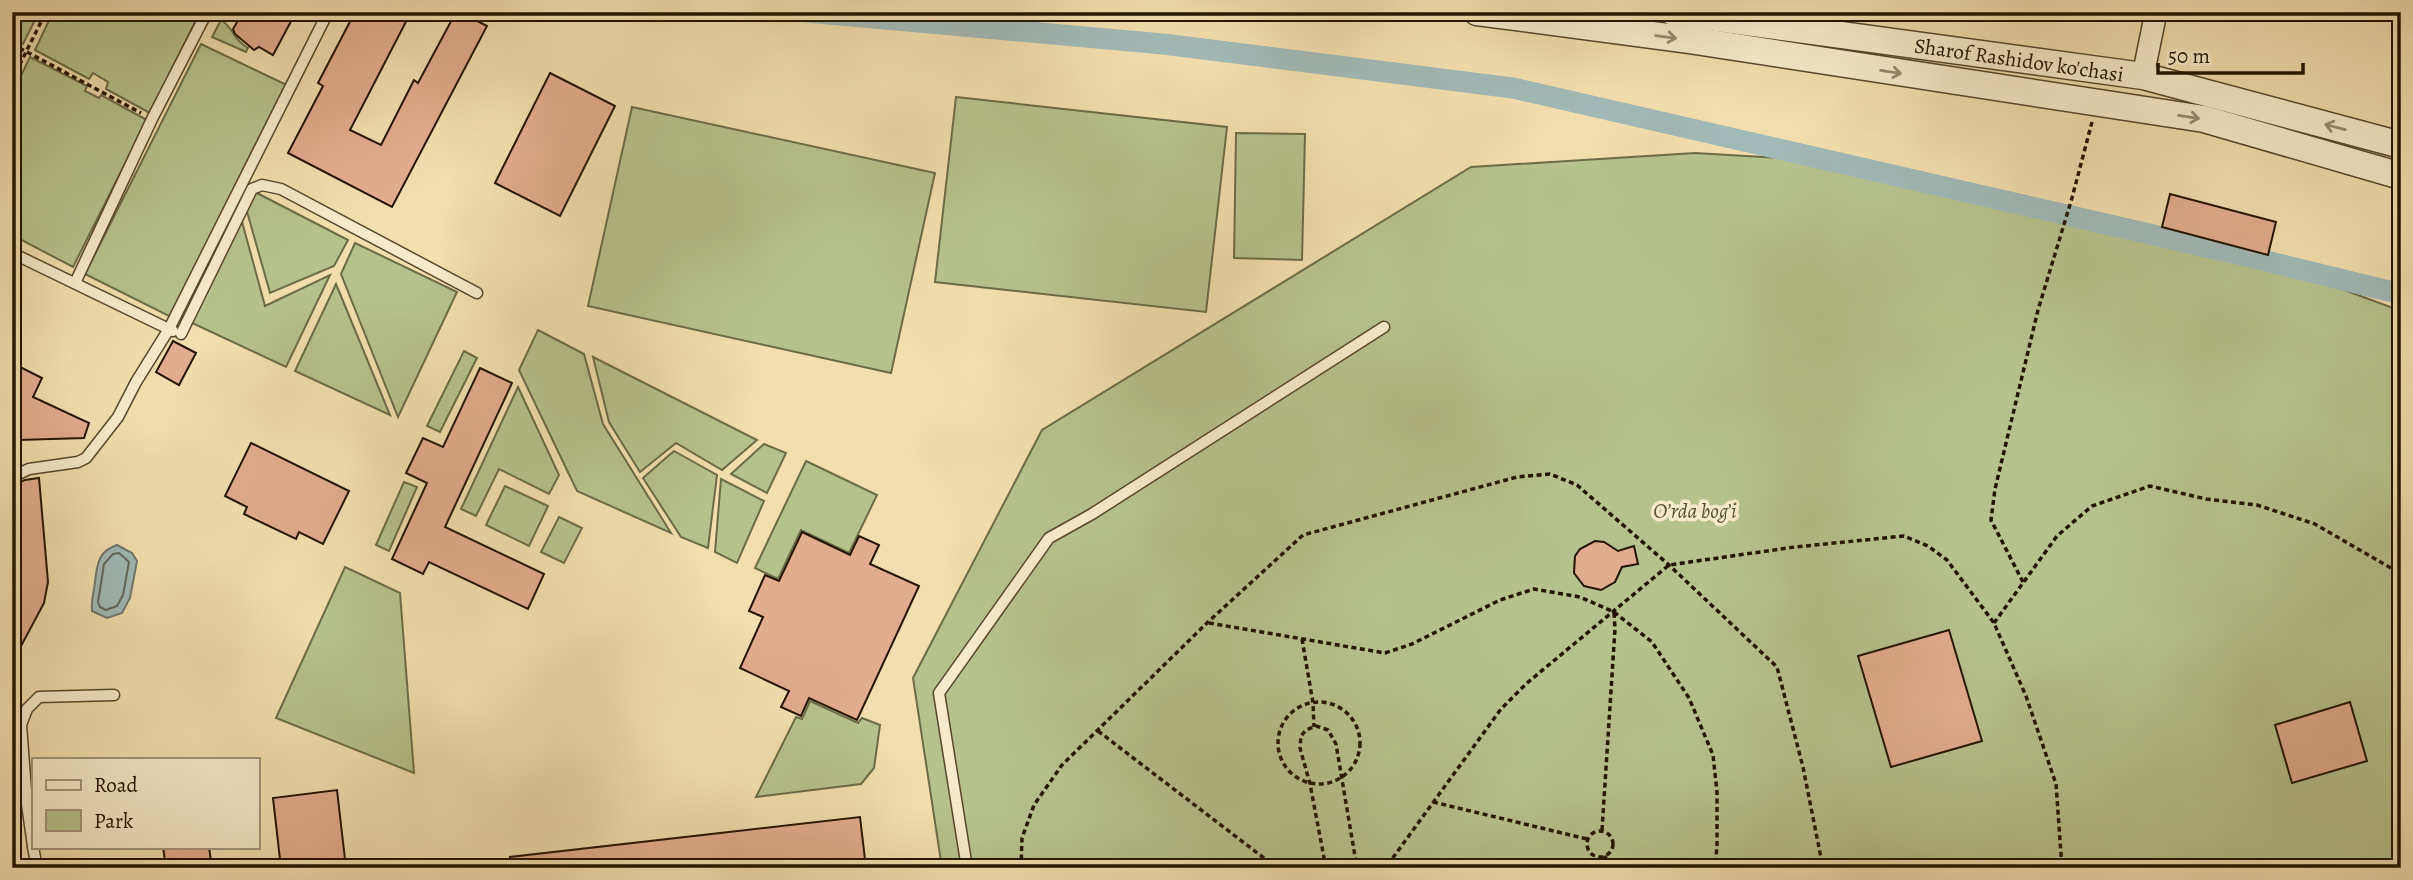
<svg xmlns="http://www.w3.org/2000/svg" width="2413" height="880" font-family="Alegreya,serif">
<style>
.green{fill:#b6c28e;stroke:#6c6b48;stroke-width:2}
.water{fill:#a1b9b7;stroke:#6f776e;stroke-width:2}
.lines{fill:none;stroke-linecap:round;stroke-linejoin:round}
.shore{stroke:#62665c;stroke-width:2}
.canal{stroke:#a1b9b7;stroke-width:21}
.building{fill:#e2ac8e;stroke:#231401;stroke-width:2}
.service-casing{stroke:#57462c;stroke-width:13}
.minor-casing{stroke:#57462c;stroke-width:24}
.tertiary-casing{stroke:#57462c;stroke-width:29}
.path{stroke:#231401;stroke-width:3.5;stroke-dasharray:5 3.5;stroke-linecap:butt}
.service{stroke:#f7eaca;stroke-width:10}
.minor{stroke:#f7eaca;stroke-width:21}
.tertiary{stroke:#f7eaca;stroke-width:26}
.oneway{stroke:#988a70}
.labels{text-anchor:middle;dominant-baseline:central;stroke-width:7;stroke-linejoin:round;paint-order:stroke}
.street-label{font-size:21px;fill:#231401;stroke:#f7eaca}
.park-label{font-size:21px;font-style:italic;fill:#565132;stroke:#f7eaca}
</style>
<rect width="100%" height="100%" fill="#f2deae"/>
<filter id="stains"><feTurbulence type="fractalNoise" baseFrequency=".00286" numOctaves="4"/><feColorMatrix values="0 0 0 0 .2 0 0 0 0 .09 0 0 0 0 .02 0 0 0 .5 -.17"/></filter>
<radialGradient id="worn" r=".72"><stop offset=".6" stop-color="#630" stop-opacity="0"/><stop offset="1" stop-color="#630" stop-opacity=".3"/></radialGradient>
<g class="green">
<path d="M12,12H39L23,44L12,39Z"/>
<path d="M53,12H200L150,113L106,89L108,82L93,73L89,79L35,50Z"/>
<path d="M221,20C235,29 232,39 248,48L246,52L212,37Z"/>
<path d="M201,44L293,88L179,321L85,274Z"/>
<path d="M30,57L87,86L85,91L99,98L101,95L147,120L73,267L12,235V94Z"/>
<path d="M956,97L1227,127L1206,312L935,282Z"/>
<path d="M632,107L935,173L891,373L588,306Z"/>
<path d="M1236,133L1305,134L1302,260L1234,258Z"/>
<path d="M1695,153L1781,158L2019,211L2150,237L2296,272L2401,311V868H942L913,678L1042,430L1471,167Z"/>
<path d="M255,192L348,240L334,266L270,293L246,208Z"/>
<path d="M241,218L265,306L330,275L286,367L188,321Z"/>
<path d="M355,243L457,292L398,417L341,274Z"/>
<path d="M336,284L390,415L295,371Z"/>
<path d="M538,330L584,354L603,424L671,533L577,491L519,370Z"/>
<path d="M464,351L477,358L440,432L427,426Z"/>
<path d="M593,357L757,440L722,470L676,443L640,472L609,422Z"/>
<path d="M518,387L559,475L549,494L499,469L476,516L461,509Z"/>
<path d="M764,444L786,453L767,493L731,474Z"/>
<path d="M674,451L717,475L708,548L681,537L643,478Z"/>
<path d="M806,461L877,495L849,553L801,530L778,579L755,568Z"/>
<path d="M721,479L764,501L737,563L715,552Z"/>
<path d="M404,482L417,487L389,551L376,545Z"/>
<path d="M505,486L548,506L529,546L486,525Z"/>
<path d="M559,517L582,528L564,563L541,552Z"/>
<path d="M345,567L400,593L414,773L276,718Z"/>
<path d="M810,701L858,723L862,718L880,725L874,768L861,784L756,797L796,717L802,719Z"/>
</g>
<path class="water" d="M117,545L132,553L137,561L130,598L122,613L107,618L92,611C91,600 94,592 95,582C97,565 98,551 117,545Z"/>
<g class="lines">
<path class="shore" d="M119,553L129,562L123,595L117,606L106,610L100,607L98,602L104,564L113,554Z"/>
<path class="canal" d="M807,12L1163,44L1513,88L2254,258L2401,294"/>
</g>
<g class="building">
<path d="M243,12H296L273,55L259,47L254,50L235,34L233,29Z"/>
<path d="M355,12H411L350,130L381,145L414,80L418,83L456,12H460L487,26L392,207L288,153L323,86L318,83Z"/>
<path d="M550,73L615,106L560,216L495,183Z"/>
<path d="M2170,194L2276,222L2268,255L2162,227Z"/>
<path d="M173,341L196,353L179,385L156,372Z"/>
<path d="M12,363L42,378L33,397L89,423L84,438L19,440L12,437Z"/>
<path d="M480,368L512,383L445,527L544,574L528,609L429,562L423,574L392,559L427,483L406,473L423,438L443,447Z"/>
<path d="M251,443L349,491L323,544L299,532L296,539L244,514L247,507L225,496Z"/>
<path d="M39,478L48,582L44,603L12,663V485L25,480Z"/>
<path d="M802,532L850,555L859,536L879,545L870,564L919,586L857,720L809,698L801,716L781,707L789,691L740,668L763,617L749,611L765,575L779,581Z"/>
<path d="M1595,541L1604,542L1618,551L1634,546L1638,564L1622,567L1615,582L1601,590L1584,586L1574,573L1575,556L1580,549Z"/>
<path d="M1949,630L1982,741L1891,767L1858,656Z"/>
<path d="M2350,702L2367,761L2292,783L2275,725Z"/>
<path d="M337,790L346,868H281L273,798Z"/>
<path d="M860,817L866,868H510V857Z"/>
<path d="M163,847H209L212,868H166Z"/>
</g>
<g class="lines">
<defs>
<g id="service">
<path d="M12,253L173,331"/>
<path d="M75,283L152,119L207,12"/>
<path d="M181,334L252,189L262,185L281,189L477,293"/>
<path d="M12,477L29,469L78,462L86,458L118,417L136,382L169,329L328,12"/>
<path d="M33,846L27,804L21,725L27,709L39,697L114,695"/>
<path d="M33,847L37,868"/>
<path d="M967,868L939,693L1049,538L1092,514L1384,327"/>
</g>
<path id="minor" d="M2143,76L2156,12"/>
<g id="tertiary">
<path d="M1477,12L1690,40L2204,119L2401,176"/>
<path d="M1673,12L2143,76L2401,145"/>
</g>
</defs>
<use href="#service" class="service-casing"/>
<use href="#minor" class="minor-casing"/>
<use href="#tertiary" class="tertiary-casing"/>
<g class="path">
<path d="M12,44L141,113"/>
<path d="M12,80L46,12"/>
<path d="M2023,582L1991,520L1995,489L2038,310L2072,198L2092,122"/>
<path d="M1209,623L1385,653L1412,644L1500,600L1534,589L1580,597L1614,612L1652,642L1689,698L1713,755L1717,792V846L1715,868"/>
<path d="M1994,623L2057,536L2092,506L2150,486L2206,499L2257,505L2315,524L2401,574"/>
<path d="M1302,639L1313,703L1314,727"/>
<circle cx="1319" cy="743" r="41"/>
<path d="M1098,731L1277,868"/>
<path d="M1433,802L1587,839"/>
<path d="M1602,830L1615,629L1614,612"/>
<circle cx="1600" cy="844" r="13"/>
<path d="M1604,856L1614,868"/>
<path d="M1021,868L1022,838L1034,805L1062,765L1208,622L1303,535L1517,477L1550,474L1577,485L1669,565L1777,667L1803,767L1823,868"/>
<path d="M1326,868L1310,784L1300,748L1301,736L1306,730L1316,726L1328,730L1336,744L1357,868"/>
<path d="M1379,868L1392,859L1501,709L1527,683L1669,565L1795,547L1904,536L1928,546L1947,560L1994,623L2026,696L2056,784L2062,868"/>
</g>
<use href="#service" class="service"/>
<use href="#minor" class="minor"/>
<use href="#tertiary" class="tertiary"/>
</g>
<defs><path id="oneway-shaft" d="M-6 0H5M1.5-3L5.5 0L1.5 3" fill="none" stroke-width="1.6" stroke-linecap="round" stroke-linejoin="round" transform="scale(1.75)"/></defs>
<g class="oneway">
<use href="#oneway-shaft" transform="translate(1666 37) rotate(7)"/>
<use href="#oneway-shaft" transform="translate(1891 72) rotate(9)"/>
<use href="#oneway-shaft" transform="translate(2189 117) rotate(9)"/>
<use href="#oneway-shaft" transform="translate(2335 127) rotate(-165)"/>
</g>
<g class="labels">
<g class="street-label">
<text transform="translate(2019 60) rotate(8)">Sharof Rashidov ko'chasi</text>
</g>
<g class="park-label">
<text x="1695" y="511">O’rda bog’i</text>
</g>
</g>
<rect width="2413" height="880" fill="none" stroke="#f2deae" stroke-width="42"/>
<rect x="14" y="14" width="2385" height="852" fill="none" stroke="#231401" stroke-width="3.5"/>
<rect x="21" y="21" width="2371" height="838" fill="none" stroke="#231401" stroke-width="2"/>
<rect x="32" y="758" width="228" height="91" fill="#f7eaca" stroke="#a2947a" stroke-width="2"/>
<rect x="46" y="780" width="35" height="10" fill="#f7eaca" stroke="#a2947a" stroke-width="2"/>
<text x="94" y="792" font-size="21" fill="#231401">Road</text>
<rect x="46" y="810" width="35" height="21" fill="#b6c28e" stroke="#a2947a" stroke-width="2"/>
<text x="94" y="828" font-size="21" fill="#231401">Park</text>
<path d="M2158 63v10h145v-10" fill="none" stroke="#231401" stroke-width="3.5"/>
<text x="2168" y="63" font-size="21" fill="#231401" stroke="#f7eaca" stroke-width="5" paint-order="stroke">50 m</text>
<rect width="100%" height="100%" filter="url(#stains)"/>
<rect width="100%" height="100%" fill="url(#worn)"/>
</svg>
